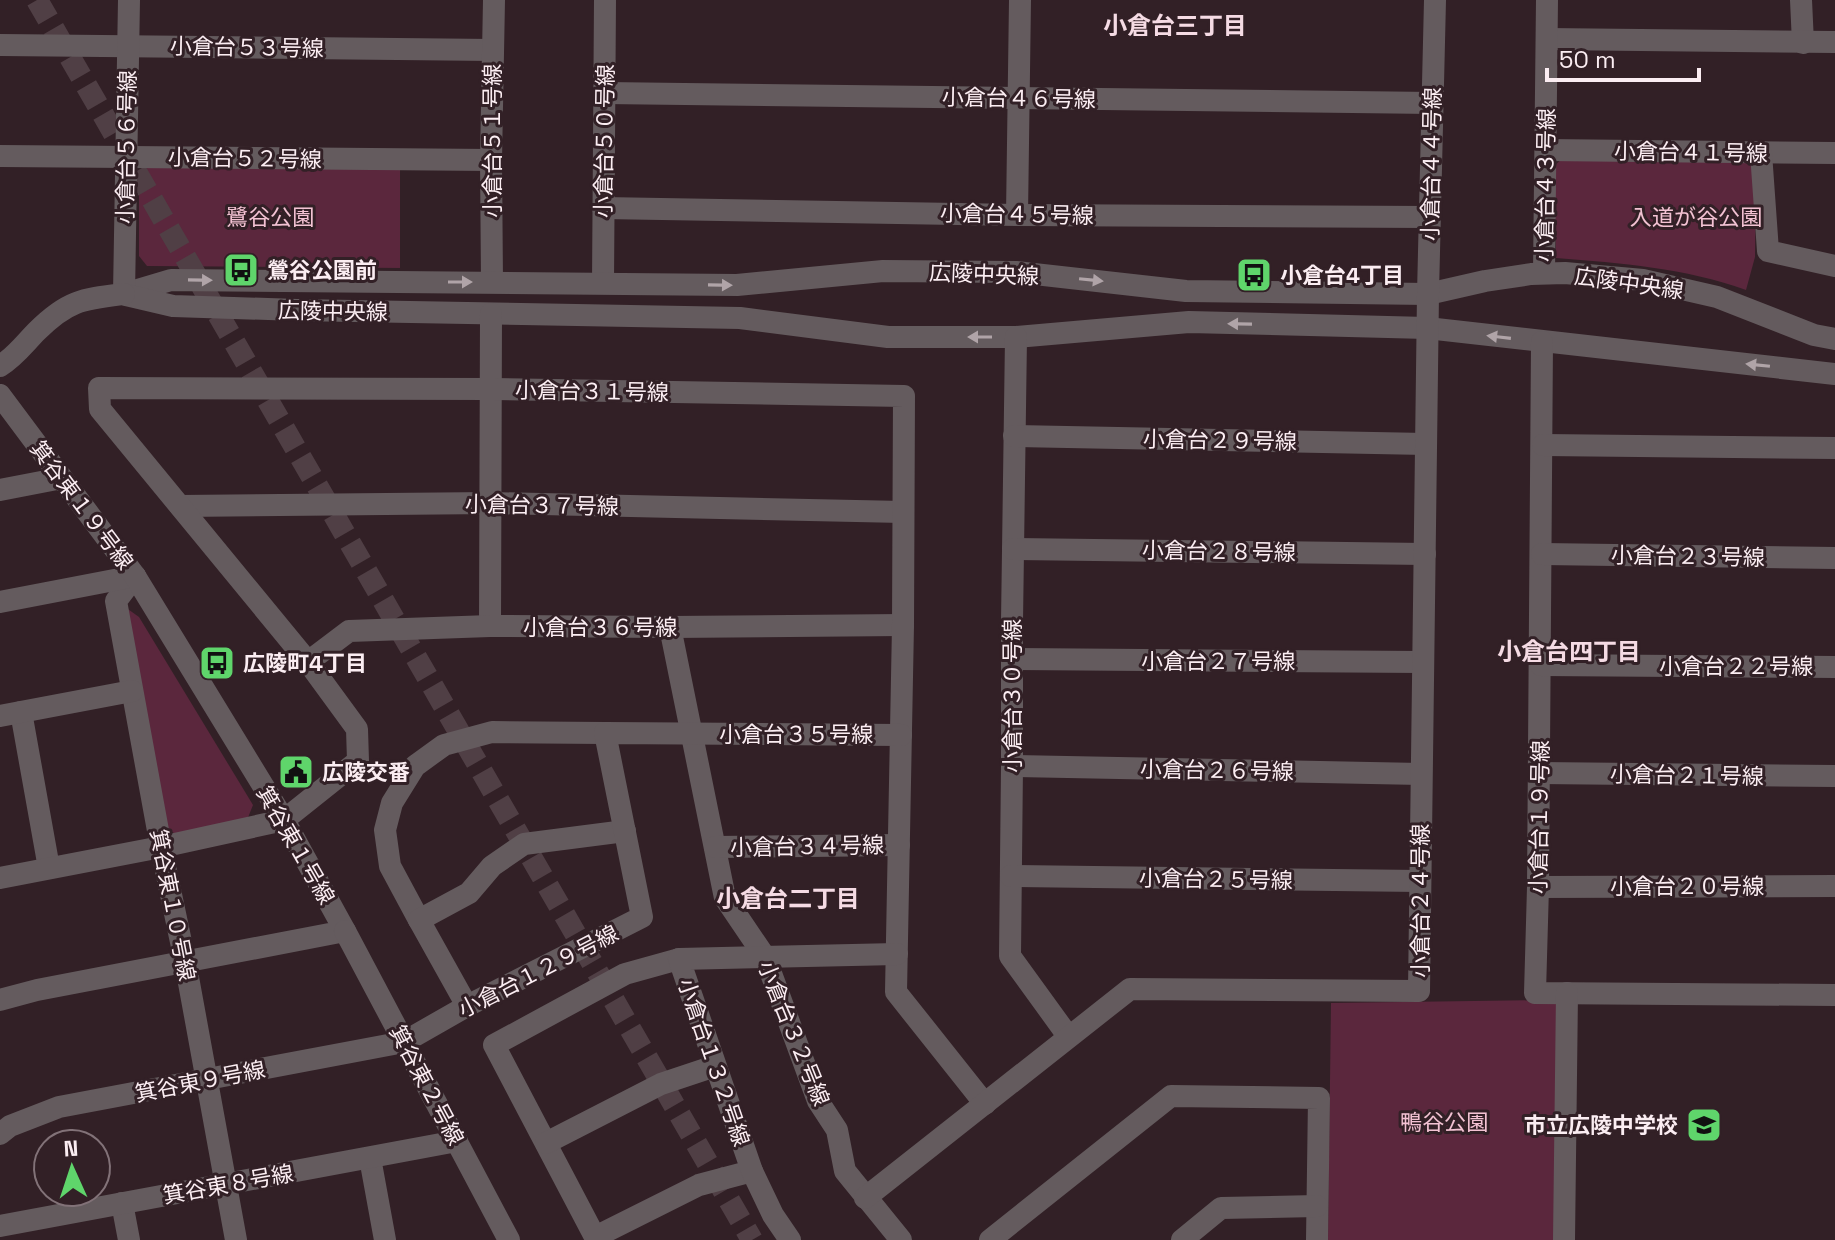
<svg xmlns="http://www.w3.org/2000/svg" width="1835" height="1240" font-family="'Space Grotesk','Noto Sans JP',sans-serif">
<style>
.green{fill:#5b273d}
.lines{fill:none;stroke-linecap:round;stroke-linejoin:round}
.tertiary-tunnel{stroke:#503f45;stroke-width:22;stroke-dasharray:22 11;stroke-linecap:butt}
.minor{stroke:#645b5e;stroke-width:22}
.tertiary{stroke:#645b5e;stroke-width:22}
.oneway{fill:#b0a4a8}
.labels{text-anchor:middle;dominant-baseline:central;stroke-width:6;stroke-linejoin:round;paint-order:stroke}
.street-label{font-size:22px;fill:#fbedf2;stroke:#322026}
.park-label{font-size:22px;fill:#f3c2d3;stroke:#322026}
.poi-label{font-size:22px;font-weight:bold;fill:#fbedf2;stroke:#322026;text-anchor:start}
.neighbourhood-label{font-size:24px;font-weight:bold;fill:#f5dbe4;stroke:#322026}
</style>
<rect width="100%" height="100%" fill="#322026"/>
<g class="green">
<path d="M1563,158L1745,159L1756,171L1755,257L1746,290C1685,268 1621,263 1556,258L1554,166Z"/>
<path d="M149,166L400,168V268L147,266L139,256V178Z"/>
<path d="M125,607L139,617L253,805L247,820L175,834L165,826Z"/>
<path d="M1552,1000L1560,1004L1557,1240H1328L1331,1003Z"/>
</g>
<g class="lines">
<path class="tertiary-tunnel" d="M37,0L752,1240"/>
<g class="minor">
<path d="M1801,0L1803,43"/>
<path d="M1547,39L1835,42"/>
<path d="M0,45L493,50"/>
<path d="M605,93L1433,103"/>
<path d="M1546,150L1835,153"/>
<path d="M1761,153L1768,251L1835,266"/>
<path d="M0,156L491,160"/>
<path d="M603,208L1017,215L1430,217"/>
<path d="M1017,215L1020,0"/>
<path d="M1544,273L1547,0"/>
<path d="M492,282L491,160L494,0"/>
<path d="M603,283L605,0"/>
<path d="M124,294L171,280L737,285L883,271L1016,272L1186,291L1428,294L1485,281L1531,274L1565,273L1643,280L1717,297L1814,335L1835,339"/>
<path d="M124,294L129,0"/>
<path d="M126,295L173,306L297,310L740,318L888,337H1016L1189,322L1427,328L1835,374"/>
<path d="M1016,337L1012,622V766L1010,956L1068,1036"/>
<path d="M1542,342L1538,887L1535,993L1835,995"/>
<path d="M1014,436L1426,444"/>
<path d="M1543,445L1835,448"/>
<path d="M0,490L62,478"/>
<path d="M180,506L491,503L903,512"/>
<path d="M1013,549L1425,554"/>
<path d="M1542,554L1835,558"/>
<path d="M135,576L116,601L161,847L185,961L236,1240"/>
<path d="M0,602L135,576"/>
<path d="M490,626L491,314"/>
<path d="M670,627L725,898L765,957L818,1101L837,1130L845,1171L901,1240"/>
<path d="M1012,659L1423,662"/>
<path d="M308,662L349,631L490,626L670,627L903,625"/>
<path d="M1541,665L1835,667"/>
<path d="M21,712L49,868"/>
<path d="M0,716L132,691"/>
<path d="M1012,766L1421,774"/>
<path d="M1539,773L1835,776"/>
<path d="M715,847L899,845"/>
<path d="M1011,876L1420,881"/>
<path d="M0,878L161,847L284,820L358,761L357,729L308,662L100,409L99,388L492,389L904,396L903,625L896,992L985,1104"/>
<path d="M1538,887L1835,886"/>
<path d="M419,920L390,866L385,830L392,803L415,766L444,745L492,732L605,733"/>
<path d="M679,959L625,974L494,1045L595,1237L699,1185L752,1171"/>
<path d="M467,1006L419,920L469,893L492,866L524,844L625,831"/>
<path d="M0,1134L10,1126L59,1107L404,1042L467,1006L642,917L605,733L901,735"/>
<path d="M546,1143L661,1084L715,1066"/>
<path d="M370,1158L385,1240"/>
<path d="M865,1198L1130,989L1419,991L1428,294L1435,0"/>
<path d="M122,1203L129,1240"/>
<path d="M0,1226L457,1141"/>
<path d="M790,1240L773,1215L752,1171L679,959L897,954"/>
<path d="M990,1240L1171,1096L1319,1098L1317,1240"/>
<path d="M1182,1240L1221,1208L1317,1206"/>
<path d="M1564,1240L1567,993"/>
</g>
<g class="tertiary">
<path d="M0,366C15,357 25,343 37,331C68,300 83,299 124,294"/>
<path d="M0,395L135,576L284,820L345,931L37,990L0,1000"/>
<path d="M345,931L509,1240"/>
</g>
</g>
<defs><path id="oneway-solid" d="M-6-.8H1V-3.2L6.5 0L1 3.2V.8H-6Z" transform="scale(2)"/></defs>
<g class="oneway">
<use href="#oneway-solid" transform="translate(200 280) rotate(1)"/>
<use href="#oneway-solid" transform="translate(1091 280) rotate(6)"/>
<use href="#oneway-solid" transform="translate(460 282)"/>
<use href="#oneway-solid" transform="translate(720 285) rotate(1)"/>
<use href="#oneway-solid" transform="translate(1240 324) rotate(-179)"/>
<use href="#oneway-solid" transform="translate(980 337) rotate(-180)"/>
<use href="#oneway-solid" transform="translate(1499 337) rotate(-173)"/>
<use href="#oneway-solid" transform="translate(1758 365) rotate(-174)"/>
</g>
<defs>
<symbol id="bus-square" viewBox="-11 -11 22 22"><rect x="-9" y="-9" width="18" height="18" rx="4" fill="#5fd56b" stroke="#322026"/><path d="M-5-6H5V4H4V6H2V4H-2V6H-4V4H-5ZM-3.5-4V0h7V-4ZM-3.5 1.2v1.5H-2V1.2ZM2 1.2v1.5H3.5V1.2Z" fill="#111"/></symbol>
<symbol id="civic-square" viewBox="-11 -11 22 22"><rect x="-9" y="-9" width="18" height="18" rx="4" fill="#5fd56b" stroke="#322026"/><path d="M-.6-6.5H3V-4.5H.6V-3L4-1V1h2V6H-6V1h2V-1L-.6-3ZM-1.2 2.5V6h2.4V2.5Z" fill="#111"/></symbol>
<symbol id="school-square" viewBox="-11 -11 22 22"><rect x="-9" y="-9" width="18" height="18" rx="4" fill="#5fd56b" stroke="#322026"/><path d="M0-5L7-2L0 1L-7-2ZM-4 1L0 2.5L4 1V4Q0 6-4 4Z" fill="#111"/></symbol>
</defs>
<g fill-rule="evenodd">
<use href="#bus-square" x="221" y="250" width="40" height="40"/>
<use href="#bus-square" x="1234" y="255" width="40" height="40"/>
<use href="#bus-square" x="197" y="643" width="40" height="40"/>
<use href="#civic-square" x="276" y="752" width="40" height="40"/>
<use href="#school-square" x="1684" y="1105" width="40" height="40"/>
</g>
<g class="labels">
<g class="street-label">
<text transform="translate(247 47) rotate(1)">小倉台５３号線</text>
<text transform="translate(1019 98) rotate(1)">小倉台４６号線</text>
<text transform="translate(492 141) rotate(-90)">小倉台５１号線</text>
<text transform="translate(604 141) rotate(-89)">小倉台５０号線</text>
<text transform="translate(126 147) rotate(-89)">小倉台５６号線</text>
<text transform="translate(1691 152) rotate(1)">小倉台４１号線</text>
<text transform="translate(245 158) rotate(1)">小倉台５２号線</text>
<text transform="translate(1431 164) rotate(-89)">小倉台４４号線</text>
<text transform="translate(1545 185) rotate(-89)">小倉台４３号線</text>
<text transform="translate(1017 214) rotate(1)">小倉台４５号線</text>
<text transform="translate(984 274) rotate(2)">広陵中央線</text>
<text transform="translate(1629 283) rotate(8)">広陵中央線</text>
<text transform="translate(333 311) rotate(1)">広陵中央線</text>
<text transform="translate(592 391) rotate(1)">小倉台３１号線</text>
<text transform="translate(1220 440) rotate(1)">小倉台２９号線</text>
<text transform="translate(82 505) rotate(53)">箕谷東１９号線</text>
<text transform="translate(542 505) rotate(1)">小倉台３７号線</text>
<text transform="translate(1219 551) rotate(1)">小倉台２８号線</text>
<text transform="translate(1688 556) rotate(1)">小倉台２３号線</text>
<text x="600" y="627">小倉台３６号線</text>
<text x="1218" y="661">小倉台２７号線</text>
<text x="1736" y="666">小倉台２２号線</text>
<text transform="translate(1012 696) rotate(-90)">小倉台３０号線</text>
<text x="796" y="734">小倉台３５号線</text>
<text transform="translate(1217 770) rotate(1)">小倉台２６号線</text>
<text transform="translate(1687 775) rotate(1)">小倉台２１号線</text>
<text transform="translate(1539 817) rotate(-89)">小倉台１９号線</text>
<text transform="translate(296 845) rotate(60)">箕谷東１号線</text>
<text transform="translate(807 846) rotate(-1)">小倉台３４号線</text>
<text transform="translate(1216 879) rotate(1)">小倉台２５号線</text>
<text x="1687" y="886">小倉台２０号線</text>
<text transform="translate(1420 901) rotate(-90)">小倉台２４号線</text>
<text transform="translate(173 905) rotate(79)">箕谷東１０号線</text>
<text transform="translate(538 971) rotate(-27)">小倉台１２９号線</text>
<text transform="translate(794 1033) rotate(68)">小倉台３２号線</text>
<text transform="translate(714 1062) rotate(71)">小倉台１３２号線</text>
<text transform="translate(200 1081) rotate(-11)">箕谷東９号線</text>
<text transform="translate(427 1085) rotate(62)">箕谷東２号線</text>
<text transform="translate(228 1184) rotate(-10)">箕谷東８号線</text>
</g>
<g class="park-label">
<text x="270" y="217">鷺谷公園</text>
<text x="1696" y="217">入道が谷公園</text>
<text x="1444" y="1122">鴨谷公園</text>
</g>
<g class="poi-label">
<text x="267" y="270">鶯谷公園前</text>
<text x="1280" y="275">小倉台4丁目</text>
<text x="243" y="663">広陵町4丁目</text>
<text x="322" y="772">広陵交番</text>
<text x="1678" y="1125" text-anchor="end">市立広陵中学校</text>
</g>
<g class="neighbourhood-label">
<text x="1175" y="25">小倉台三丁目</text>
<text x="1569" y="651">小倉台四丁目</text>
<text x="788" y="898">小倉台二丁目</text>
</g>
</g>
<g transform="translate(72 1168) rotate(357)"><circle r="38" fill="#322026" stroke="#827278" stroke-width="2"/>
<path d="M0-6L14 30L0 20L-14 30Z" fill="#5fd56b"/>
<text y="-12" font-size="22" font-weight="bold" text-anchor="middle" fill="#fbedf2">N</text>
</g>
<path d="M1547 68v12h152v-12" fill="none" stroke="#fbedf2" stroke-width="4"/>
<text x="1559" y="68" font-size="24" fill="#fbedf2" stroke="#322026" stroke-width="6" paint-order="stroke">50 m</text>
</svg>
